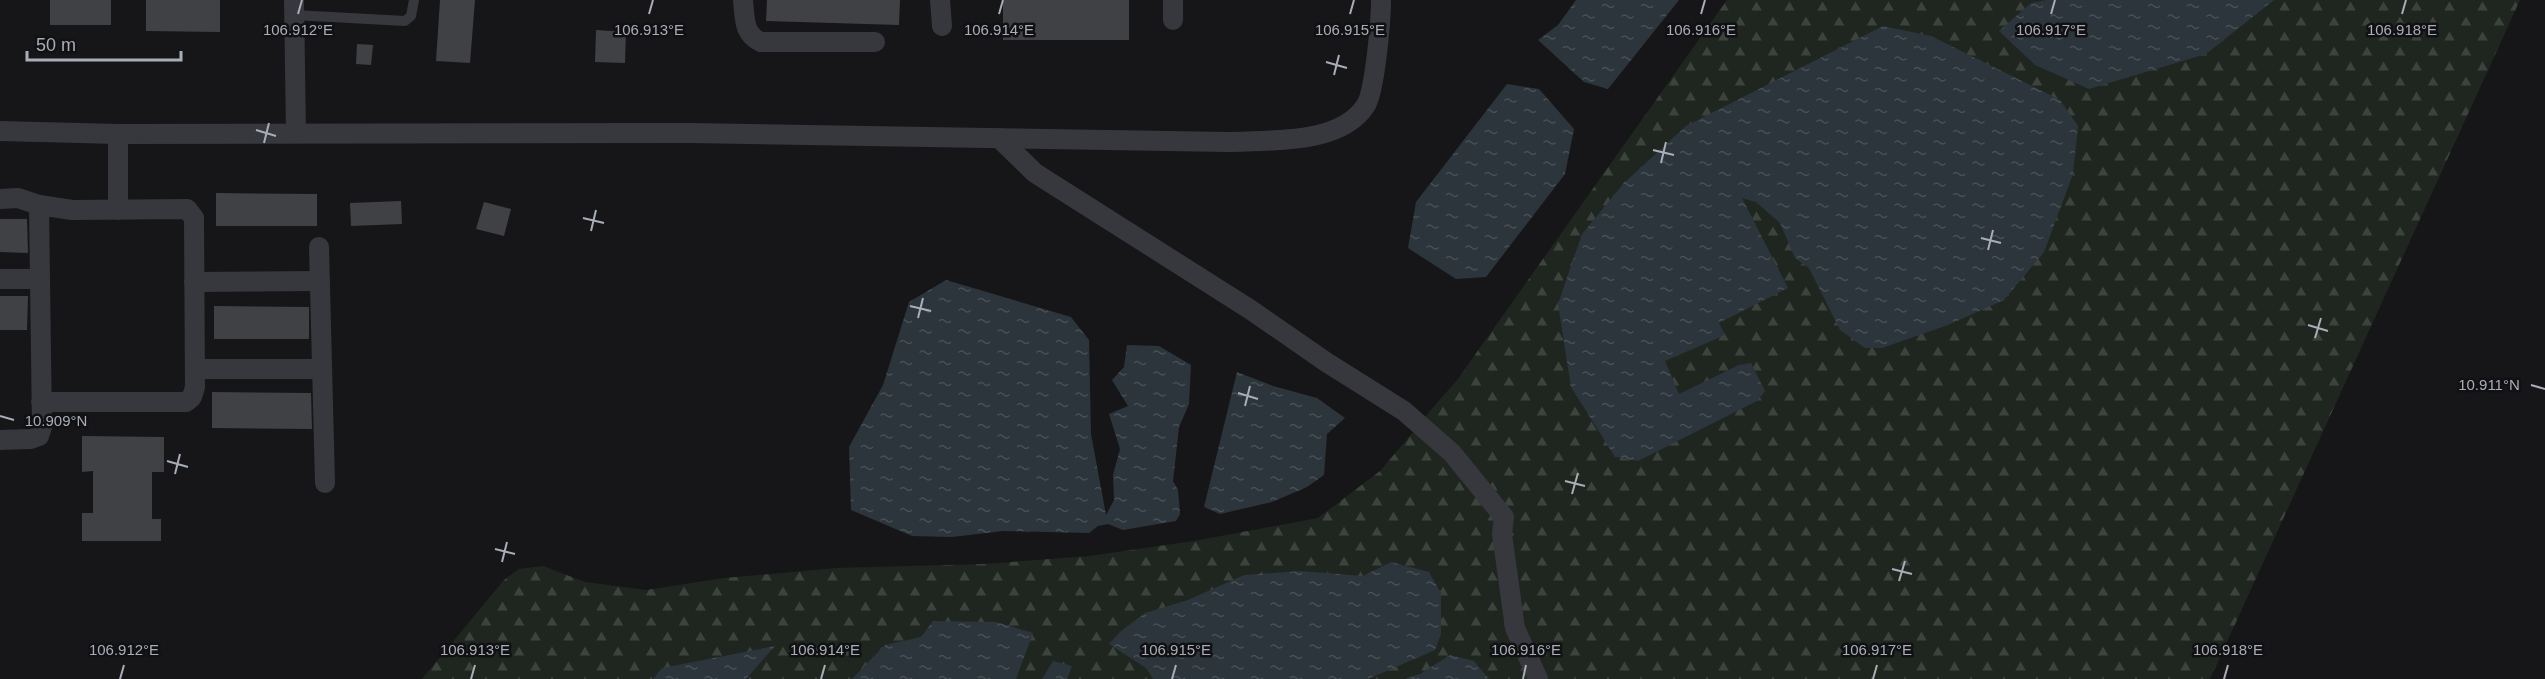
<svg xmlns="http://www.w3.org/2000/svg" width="2545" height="679" font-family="Helvetica,sans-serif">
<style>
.forest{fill:url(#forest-firs)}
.water{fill:url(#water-ripples)}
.building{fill:#404145}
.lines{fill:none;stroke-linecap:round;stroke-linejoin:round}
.service{stroke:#37383d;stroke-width:10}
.minor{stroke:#37383d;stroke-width:20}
.ticks{fill:none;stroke:#a8adb8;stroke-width:2}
.ticks-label{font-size:15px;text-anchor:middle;fill:#a8adb8;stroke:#111113;stroke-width:5;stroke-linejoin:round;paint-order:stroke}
</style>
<defs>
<pattern id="forest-firs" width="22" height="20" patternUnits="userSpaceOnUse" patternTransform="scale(1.5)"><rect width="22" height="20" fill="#1e261f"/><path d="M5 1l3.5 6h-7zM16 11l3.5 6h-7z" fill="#3c433d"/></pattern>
<pattern id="water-ripples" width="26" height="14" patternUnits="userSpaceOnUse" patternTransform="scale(1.5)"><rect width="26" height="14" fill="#2c353c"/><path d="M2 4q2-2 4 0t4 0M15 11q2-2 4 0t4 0" fill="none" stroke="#485056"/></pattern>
</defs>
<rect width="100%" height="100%" fill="#161618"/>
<g class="forest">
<path d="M1727,0H2520L2210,679H1546L1522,626L1509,534L1424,418L1457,380Z"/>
<path d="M1415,430L1446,458L1497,518L1530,679H422L504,580L519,569L543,566L585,582L646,590L724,578L837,568L984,564L1089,556L1194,541L1318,518L1380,471Z"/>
</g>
<g class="water">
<path d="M1576,0H1679L1608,89L1584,82L1538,40L1558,25Z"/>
<path d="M2047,0H2274L2206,54L2089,89L2035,65L1999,31L2031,3Z"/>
<path d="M1883,26L1931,36L2060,100L2078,126L2073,174L2044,252L2004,300L1948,325L1882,348H1865L1840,330L1809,268L1795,258L1780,223L1756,202L1742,198L1788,288L1719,323L1725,335L1665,361L1679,394L1739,365L1751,363L1765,391L1757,401L1638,461L1615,457L1571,387L1558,304L1582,234L1624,183L1686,126Z"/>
<path d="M1507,84L1539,89L1574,129L1565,174L1486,277L1456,279L1408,248L1416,202Z"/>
<path d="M946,280L1071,317L1089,340L1091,434L1106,515L1114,500L1113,475L1120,449L1109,414L1128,406L1112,380L1124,367L1127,345L1159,346L1191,365L1189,404L1179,427L1173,481L1178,490L1180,514L1176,521L1123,530L1108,524L1098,526L1089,533L1003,531L952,537L912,536L851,510L849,447L883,385L909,302Z"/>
<path d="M1237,372L1273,386L1317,398L1345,418L1327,434L1324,475L1307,487L1272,502L1220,514L1204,507Z"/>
<path d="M1391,562L1429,572L1441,593V634L1435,650L1368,679H1153L1146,668L1109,644L1121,631L1145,613L1188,600L1244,575L1300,571L1363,576Z"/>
<path d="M933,621L996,622L1033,633L1016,679H852L885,645L921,637Z"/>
<path d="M775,646L746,679H653L662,668Z"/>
<path d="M1450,655L1474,661L1489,679H1405L1420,674Z"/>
<path d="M1053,661L1072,666L1067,679H1042Z"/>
</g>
<g class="building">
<rect x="50" y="0" width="61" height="25"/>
<path d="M146,0H220V32L146,31Z"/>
<path d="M440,0H475L470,63L436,61Z"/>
<path d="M767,0H900L899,25L766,21Z"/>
<rect x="1003" y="0" width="126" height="40"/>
<path d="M596,30L626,32L625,63L595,62Z"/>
<path d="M357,44L373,45L371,65L356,64Z"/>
<path d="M216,193L317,194V226H216Z"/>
<path d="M401,201L402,224L351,226L350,203Z"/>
<path d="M484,202L511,209L504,236L476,229Z"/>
<path d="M0,219H27L28,253L0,252Z"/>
<path d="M0,296H28L27,330H0Z"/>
<path d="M214,306L309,307V339H214Z"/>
<path d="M212,392L311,393L312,429L212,428Z"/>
<path d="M82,436L164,437V472H152V519H161V541H82V513H93V471L82,472Z"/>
</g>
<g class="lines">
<path class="service" d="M294,15L405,21L411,16L414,0"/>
<g class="minor">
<path d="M294,0L296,133"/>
<path d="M743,0C745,18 743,34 761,42H875"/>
<path d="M940,0L942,26"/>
<path d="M1173,20V0"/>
<path d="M0,131L118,134L691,133L1228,142C1270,140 1341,145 1366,105C1375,90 1381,20 1381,0"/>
<path d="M999,138L1035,173L1251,310L1326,362L1404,411L1452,453L1504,517L1502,534L1515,628L1538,679"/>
<path d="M0,199L18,198L39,205"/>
<path d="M118,210V134"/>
<path d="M319,247L325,483"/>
<path d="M0,279H40"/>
<path d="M194,282L320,281"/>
<path d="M195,369H322"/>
<path d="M0,440L31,439L39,436L42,427L39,205L72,210L187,209L194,218L195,387L192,397L186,402H41"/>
</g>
</g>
<path class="ticks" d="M298,14L302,0M649,14L653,0M999,14L1003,0M1350,14L1354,0M1701,14L1705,0M2051,14L2055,0M2402,14L2406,0M1326,62L1347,68M1334,75L1339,55M256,130L276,136M264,143L269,123M1653,150L1674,155M1661,163L1666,142M583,218L604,223M591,231L596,210M1981,238L2001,243M1988,250L1993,230M910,306L931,311M918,318L923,298M2308,325L2328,331M2315,338L2321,318M2531,385L2545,389M1238,393L1258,399M1245,406L1250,386M0,416L14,420M167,461L188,467M175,474L180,454M1565,481L1585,486M1572,494L1578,473M495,549L515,554M502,562L507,542M1892,569L1912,574M1899,581L1905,561M120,679L124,665M471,679L475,665M821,679L825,665M1172,679L1176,665M1523,679L1526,665M1873,679L1877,665M2224,679L2228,665"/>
<g class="ticks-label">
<text x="298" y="35">106.912°E</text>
<text x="649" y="35">106.913°E</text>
<text x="999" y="35">106.914°E</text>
<text x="1350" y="35">106.915°E</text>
<text x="2051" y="35">106.917°E</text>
<text x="2402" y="35">106.918°E</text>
<text x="1701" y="35">106.916°E</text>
<text x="2489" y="390">10.911°N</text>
<text x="56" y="426">10.909°N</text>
<text x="124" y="655">106.912°E</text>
<text x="475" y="655">106.913°E</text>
<text x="825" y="655">106.914°E</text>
<text x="1176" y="655">106.915°E</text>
<text x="1526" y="655">106.916°E</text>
<text x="1877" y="655">106.917°E</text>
<text x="2228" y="655">106.918°E</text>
</g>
<path d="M27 51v9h154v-9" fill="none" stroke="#a8adb8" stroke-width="3"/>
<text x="36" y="51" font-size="18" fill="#a8adb8" stroke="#111113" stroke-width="4.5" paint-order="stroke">50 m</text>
</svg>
